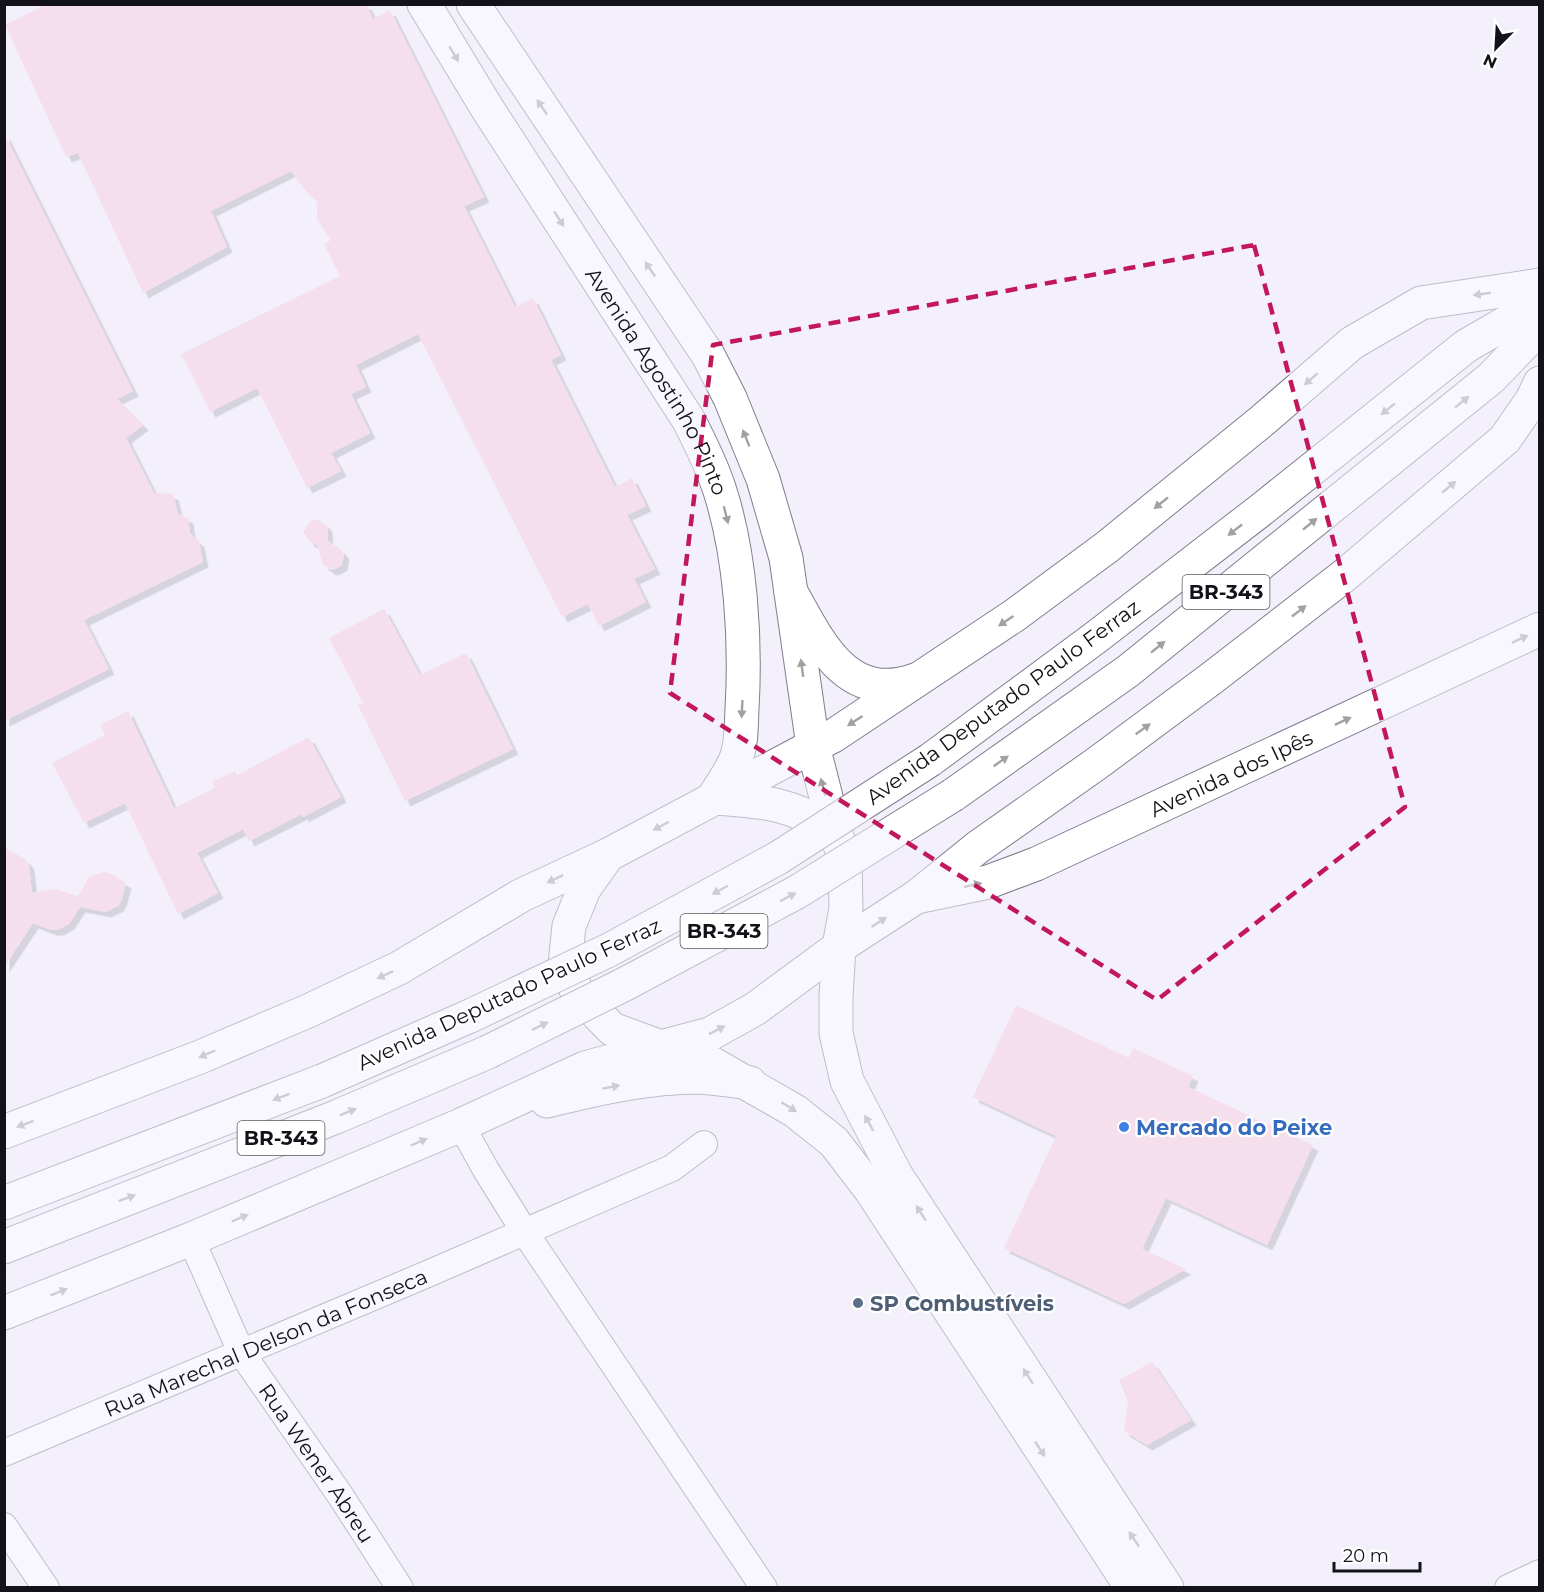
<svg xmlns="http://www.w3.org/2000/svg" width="1544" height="1592" font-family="Montserrat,sans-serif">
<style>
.building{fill:#f9cada;filter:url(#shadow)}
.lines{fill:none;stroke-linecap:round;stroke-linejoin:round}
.minor-casing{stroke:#827d8f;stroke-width:28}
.secondary-casing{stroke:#827d8f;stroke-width:35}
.primary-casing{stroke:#827d8f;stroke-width:35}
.trunk-casing{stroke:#827d8f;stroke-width:35}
.minor{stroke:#fff;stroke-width:26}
.secondary{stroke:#fff;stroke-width:33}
.primary{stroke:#fff;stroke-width:33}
.trunk{stroke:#fff;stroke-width:33}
.trunk-bridge-casing{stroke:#827d8f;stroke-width:35;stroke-linecap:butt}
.trunk-bridge{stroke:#fff;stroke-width:33}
.oneway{fill:#a1a0a3}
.marked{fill:none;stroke:#c2185b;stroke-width:4.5;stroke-dasharray:12 8;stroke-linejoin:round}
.shop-dot{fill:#3f7fe0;stroke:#fff;stroke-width:2}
.service-dot{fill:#5c6f8a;stroke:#fff;stroke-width:2}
.labels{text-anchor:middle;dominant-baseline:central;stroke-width:4.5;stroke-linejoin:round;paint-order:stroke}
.shield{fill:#fff;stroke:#5a595e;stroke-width:1.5}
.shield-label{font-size:20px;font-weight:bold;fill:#141219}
.street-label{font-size:21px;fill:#141219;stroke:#fff}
.shop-label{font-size:21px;font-weight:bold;fill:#366cbe;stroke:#fff;text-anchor:start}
.service-label{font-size:21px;font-weight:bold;fill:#4e5e75;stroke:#fff;text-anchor:start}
</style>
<defs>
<filter id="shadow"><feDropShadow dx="5.5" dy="5.5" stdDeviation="0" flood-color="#0004"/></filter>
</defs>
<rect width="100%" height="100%" fill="#f3f0fc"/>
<g class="building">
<path d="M47,4H366L373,19L390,10L484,197L464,206L515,307L533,298L561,355L551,360L615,487L632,478L646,506L627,515L655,569L634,579L646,602L599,626L588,604L562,617L418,334L356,365L366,387L351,394L370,433L331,453L341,471L307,488L257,388L210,412L181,354L340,276L324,244L331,240L317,219V201L304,189L291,171L211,211L227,247L143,293L78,153L66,157L5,25Z"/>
<path d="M4,133L133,391L117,399L143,425L126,438L154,493L173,494L178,514L188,518L190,533L199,542L203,562L84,620L109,669L4,721Z"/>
<path d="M312,519L321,521L327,526L328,541L340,549L344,554L342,565L337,568L331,570L323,565L317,545L310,542L303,532Z"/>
<path d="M384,609L420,675L466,653L513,749L405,801L358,705L363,703L329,638Z"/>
<path d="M128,711L174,808L215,788L212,782L235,771L237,775L309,737L341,797L303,817L302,814L249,841L243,829L197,853L218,893L178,914L125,803L84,823L52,763L105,735L100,725Z"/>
<path d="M4,847L25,859L29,865L32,893L55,889L78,896L90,876L104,872L110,873L126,883L121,901L118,906L106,912L80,907L69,924L58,930H51L33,923L4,967Z"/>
<path d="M1016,1005L1129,1058L1133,1048L1193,1076L1188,1087L1313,1145L1267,1245L1166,1198L1142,1249L1186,1269L1124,1304L1004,1248L1056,1136L973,1097Z"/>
<path d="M1152,1362L1191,1420L1147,1445L1124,1431L1128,1402L1119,1380Z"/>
</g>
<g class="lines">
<defs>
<g id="minor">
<path d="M461,1125L486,1170L524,1231L764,1588"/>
<path id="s1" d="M191,1239L241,1352L340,1495L400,1588"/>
<path id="s2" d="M4,1453L432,1272L672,1168L704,1144"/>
<path d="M4,1526L46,1588"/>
<path d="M1508,1588L1540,1573"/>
</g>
<g id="secondary">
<path d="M839,947L836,997V1033L847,1081L896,1175L1167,1588"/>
<path d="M661,1047L713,1064L795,1111L834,1142L870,1189L1132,1588"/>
</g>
<g id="primary">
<path id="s3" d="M424,4L487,108L688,419C700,442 712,466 720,491C741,557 746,640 742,709C741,726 742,743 736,759C730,773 721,786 713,798"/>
<path d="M473,4L708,355L730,398L763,479L786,558L813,746L835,832L845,858L846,908L839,947"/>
<path id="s4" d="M813,746L608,855L584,889L569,926L565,964L578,994L612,1029L661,1047L710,1034L755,1009L839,947L916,897L988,882L1036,864L1540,629"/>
<path d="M713,798C762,801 793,803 835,832"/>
</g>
<g id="trunk">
<path d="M791,592C819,642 846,704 915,680"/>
<path d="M813,746L833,736L1015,615L1107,547L1263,420L1352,343L1421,303L1540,285"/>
<path d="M930,760L1095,638L1262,509L1466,346L1540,303"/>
<path d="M953,795L1128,671L1491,378L1540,327"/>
<path d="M916,897L978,847L1096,764L1212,678L1345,575L1505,439L1532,400L1540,383"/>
<path d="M547,1101C596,1089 648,1077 699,1077C716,1078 733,1081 750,1083"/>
<path d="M4,1132L200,1057L308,1011L399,968L522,895L608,855"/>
<path d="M4,1203L322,1081L470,1016"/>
<path d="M4,1247L336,1117L488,1052"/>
<path d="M4,1313L191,1239L461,1125L585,1068L661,1047"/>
</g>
</defs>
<use href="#minor" class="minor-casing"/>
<use href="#secondary" class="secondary-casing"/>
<use href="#primary" class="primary-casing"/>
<use href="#trunk" class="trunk-casing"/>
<use href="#minor" class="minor"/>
<use href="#secondary" class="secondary"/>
<use href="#primary" class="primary"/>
<use href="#trunk" class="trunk"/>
<defs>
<g id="trunk-bridge">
<path d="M470,1016L609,950L778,858L930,760"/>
<path d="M488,1052L627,983L797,892L953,795"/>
</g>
</defs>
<use href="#trunk-bridge" class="trunk-bridge-casing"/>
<use href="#trunk-bridge" class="trunk-bridge"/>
</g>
<defs><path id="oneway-solid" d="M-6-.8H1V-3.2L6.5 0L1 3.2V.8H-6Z" transform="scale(1.5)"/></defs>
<g class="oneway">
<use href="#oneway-solid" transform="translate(454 54) rotate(59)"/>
<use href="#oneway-solid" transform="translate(542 107) rotate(-124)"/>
<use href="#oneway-solid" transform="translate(559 219) rotate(57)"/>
<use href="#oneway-solid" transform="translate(650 269) rotate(-124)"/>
<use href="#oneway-solid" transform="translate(1482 294) rotate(172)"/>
<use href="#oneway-solid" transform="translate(1311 379) rotate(139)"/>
<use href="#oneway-solid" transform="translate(1462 402) rotate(-39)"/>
<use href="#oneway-solid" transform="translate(1388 409) rotate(141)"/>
<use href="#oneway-solid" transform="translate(746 438) rotate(-112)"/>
<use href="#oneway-solid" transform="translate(1449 487) rotate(-40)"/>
<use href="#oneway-solid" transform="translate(1161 503) rotate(141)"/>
<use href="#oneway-solid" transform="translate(726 515) rotate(76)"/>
<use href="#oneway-solid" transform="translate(1310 524) rotate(-39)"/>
<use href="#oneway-solid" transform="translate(1235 530) rotate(142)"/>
<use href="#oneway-solid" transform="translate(1299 611) rotate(-38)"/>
<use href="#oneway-solid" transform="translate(1006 621) rotate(146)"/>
<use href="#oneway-solid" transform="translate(1520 639) rotate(-25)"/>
<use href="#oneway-solid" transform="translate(1158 647) rotate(-39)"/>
<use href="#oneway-solid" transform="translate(802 668) rotate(-98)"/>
<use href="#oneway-solid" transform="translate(742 709) rotate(93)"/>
<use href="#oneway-solid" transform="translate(855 721) rotate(147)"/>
<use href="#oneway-solid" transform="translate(1343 721) rotate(-25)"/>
<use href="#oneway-solid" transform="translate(1143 729) rotate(-36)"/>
<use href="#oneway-solid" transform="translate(1001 761) rotate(-35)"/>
<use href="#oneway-solid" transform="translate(823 787) rotate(-105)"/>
<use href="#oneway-solid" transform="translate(661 826) rotate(152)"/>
<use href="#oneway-solid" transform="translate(555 879) rotate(155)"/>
<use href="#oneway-solid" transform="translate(973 885) rotate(-12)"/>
<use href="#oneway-solid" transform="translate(720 890) rotate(152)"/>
<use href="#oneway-solid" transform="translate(788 897) rotate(-28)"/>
<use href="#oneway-solid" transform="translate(879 922) rotate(-33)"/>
<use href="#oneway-solid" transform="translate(385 975) rotate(155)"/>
<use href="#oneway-solid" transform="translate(540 1026) rotate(-26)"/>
<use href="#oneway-solid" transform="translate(717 1030) rotate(-27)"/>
<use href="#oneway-solid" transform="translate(207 1054) rotate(157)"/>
<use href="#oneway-solid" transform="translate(611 1087) rotate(-10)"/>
<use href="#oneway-solid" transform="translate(281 1097) rotate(159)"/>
<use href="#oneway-solid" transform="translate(789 1107) rotate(32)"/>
<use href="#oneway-solid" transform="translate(348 1112) rotate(-23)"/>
<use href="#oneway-solid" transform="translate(869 1123) rotate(-118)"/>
<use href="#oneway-solid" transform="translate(25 1124) rotate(159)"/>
<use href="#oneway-solid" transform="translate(419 1142) rotate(-23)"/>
<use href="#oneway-solid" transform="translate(127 1198) rotate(-21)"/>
<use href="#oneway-solid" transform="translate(921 1213) rotate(-123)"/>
<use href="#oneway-solid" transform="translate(240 1218) rotate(-23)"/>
<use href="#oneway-solid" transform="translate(59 1292) rotate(-22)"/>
<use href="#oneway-solid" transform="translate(1028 1376) rotate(-123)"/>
<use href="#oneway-solid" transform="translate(1040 1449) rotate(56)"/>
<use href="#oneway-solid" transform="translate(1134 1539) rotate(-124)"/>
</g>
<path d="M0 0H1544V1592H0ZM1254,245L1405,807L1157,1000L670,693L713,345Z" fill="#f3f0fc" fill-opacity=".55" fill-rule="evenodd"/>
<path class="marked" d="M1254,245L1405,807L1157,1000L670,693L713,345Z"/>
<circle class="shop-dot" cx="1124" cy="1127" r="6"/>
<circle class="service-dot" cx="858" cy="1303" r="6"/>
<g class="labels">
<g class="shield">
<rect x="1182.5" y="575" width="87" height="34" rx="4.5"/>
<rect x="680.5" y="914" width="87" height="34" rx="4.5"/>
<rect x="237.5" y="1121" width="87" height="34" rx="4.5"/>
</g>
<g class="shield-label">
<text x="1226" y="592">BR-343</text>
<text x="724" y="931">BR-343</text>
<text x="281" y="1138">BR-343</text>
</g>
<g class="street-label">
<text stroke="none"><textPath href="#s3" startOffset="444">Avenida Agostinho Pinto</textPath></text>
<text transform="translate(1003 702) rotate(-36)">Avenida Deputado Paulo Ferraz</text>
<text stroke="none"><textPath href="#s4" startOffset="1124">Avenida dos Ipês</textPath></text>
<text transform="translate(509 994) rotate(-25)">Avenida Deputado Paulo Ferraz</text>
<text stroke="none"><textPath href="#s2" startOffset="284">Rua Marechal Delson da Fonseca</textPath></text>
<text stroke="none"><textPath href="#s1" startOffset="258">Rua Wener Abreu</textPath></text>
</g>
<g class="shop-label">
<text x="1136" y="1127">Mercado do Peixe</text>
</g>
<g class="service-label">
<text x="870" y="1303">SP Combustíveis</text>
</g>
</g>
<rect width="1544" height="1592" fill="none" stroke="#141219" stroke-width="12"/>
<g transform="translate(1496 48) rotate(204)" stroke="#ffffff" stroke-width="4.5" paint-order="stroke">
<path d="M0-4.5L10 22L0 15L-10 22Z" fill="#141219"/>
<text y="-9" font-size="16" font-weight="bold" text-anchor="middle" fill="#141219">N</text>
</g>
<path d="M1334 1562v9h86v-9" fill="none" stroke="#141219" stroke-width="3"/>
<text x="1343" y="1562" font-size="18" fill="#141219" stroke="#ffffff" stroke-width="4.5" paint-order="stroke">20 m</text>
</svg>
